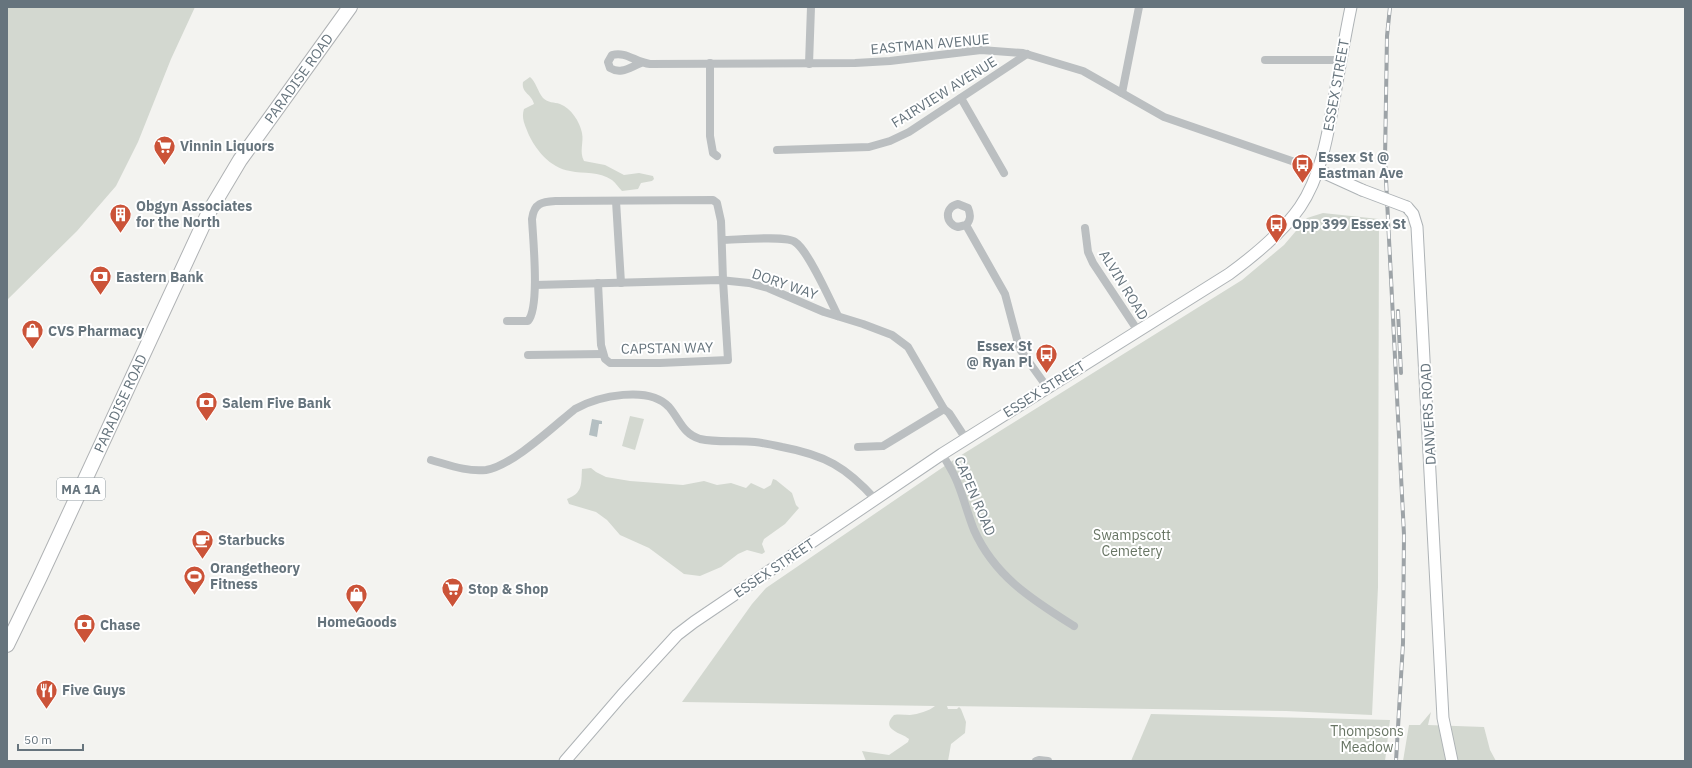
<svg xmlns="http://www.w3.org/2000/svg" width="1692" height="768" font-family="'IBM Plex Sans',sans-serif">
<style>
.green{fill:#d3d8d0}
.water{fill:#b4bfc2}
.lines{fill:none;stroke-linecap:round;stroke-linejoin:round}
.secondary-casing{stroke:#aeb3b6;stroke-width:13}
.highway-casing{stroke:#afb2b4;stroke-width:16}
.street{stroke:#bbbfc1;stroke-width:8}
.secondary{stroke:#fff;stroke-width:11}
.highway{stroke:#fff;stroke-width:14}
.rail-casing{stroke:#9da3a7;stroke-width:4}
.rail{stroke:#fff;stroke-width:2.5;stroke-dasharray:8;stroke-linecap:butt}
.secondary-bridge-casing{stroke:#aeb3b6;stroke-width:13;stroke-linecap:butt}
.secondary-bridge{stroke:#fff;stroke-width:11}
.labels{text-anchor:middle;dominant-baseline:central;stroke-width:4;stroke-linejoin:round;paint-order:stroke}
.shield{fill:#fff;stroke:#949ea4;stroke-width:1}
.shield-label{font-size:13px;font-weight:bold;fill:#66747d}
.street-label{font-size:14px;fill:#66747d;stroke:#fff}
.poi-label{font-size:14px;font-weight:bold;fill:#66747d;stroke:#fff;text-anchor:start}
.park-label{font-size:14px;fill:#687564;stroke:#fff}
</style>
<rect width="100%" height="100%" fill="#f3f3f0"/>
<g class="green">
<path d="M7,7H195L171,59L138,142L116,186L77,231L7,300Z"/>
<path d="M530,77C536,82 538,92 543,98C548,103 554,102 560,104C571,108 580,122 582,133C584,142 579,152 584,161L605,165L624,175L639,173L653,176L654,179L652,181L641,183L638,189L622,191C618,187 616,183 612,180C599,171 584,174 570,171C550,168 535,149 528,133C525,125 521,118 524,109L534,104C532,94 521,93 523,82Z"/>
<path d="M1323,213L1379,219L1378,587L1372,715L1286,711L947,706L948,709H957L959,707L961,709L966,722L965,733L951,744L948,761H866L862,751L889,755L908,742L909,739C903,733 879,730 894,715C900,714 905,715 910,715C918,714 929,711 935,706L682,702L752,604L766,588L955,459L1242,280L1284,245L1307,218Z"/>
<path d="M630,416L644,419L635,450L622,446Z"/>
<path d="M591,468L596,472L606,477L630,481L683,485L704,481L717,485L731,483L746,488L751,483L764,489L771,485L773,479L776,480L792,493L796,505L799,508L785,524L764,539L762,544L765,552L762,554L747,550L738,554L721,567L700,576L684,574L649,548L620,535L607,520L596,512L569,504L567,499C583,493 581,484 582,469Z"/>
<path d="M1431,712L1428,725L1484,727L1490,750L1496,761H1403L1409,725H1420Z"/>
<path d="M1151,714L1390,720L1385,761H1131Z"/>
</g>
<path class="water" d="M592,419L602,421V424H599L597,437L589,435Z"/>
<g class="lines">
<defs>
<g id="secondary">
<path d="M1318,170L1362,190"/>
<path d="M1407,207L1413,214L1417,227L1443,718L1452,761"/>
<path d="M565,761L622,695L677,635L694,622L942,454L1229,274C1255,255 1282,233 1300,207C1322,174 1328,133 1335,94C1340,65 1345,36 1351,7"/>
</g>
<g id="highway">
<path id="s1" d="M7,645L40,577L209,212L240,160L350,7"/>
</g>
</defs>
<use href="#secondary" class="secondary-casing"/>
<use href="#highway" class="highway-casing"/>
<g class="street">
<path d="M1265,60H1341"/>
<path d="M641,63C630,67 621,75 610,68L608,62L612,55C626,51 635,62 650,64L855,63L890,61L981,50L1023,53L1083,71L1164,117L1318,170"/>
<path d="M710,63V136L713,153L717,156"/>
<path d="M809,64L811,7"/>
<path d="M1122,93L1139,7"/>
<path d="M961,98L1004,173"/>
<path d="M777,150L869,147L890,141L909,132L1027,54"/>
<path d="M616,201L621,283"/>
<path d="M966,225L958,227C945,224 944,207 958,204L968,208C971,215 971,220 966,225L1005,294L1018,343L1021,351L1047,387"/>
<path d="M1085,228L1088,252L1093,263L1138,331"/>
<path d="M722,240C736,240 786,235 795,242C808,250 830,300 838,316"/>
<path d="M535,285L720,280L749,283L768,288L824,312L863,324L892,335L908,347L944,409L949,413L966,439"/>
<path d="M507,321H528C540,307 533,240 532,219C534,202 543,202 557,201L713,200L717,203L721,221L723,280L728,360L660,363H610L605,359L601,345L598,283"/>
<path d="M528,355L603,354"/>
<path d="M858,447L883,446L944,409"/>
<path d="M942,454C948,464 954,473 958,484C964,499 968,515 974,530C995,577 1033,600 1074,626"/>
<path d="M431,460C449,465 467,472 486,470C512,466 554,426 575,409C598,396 649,385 669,407C680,420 683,434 700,439C718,443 737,440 755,442C764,443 773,445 782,447C825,455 846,467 875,499"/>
<path d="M1036,761L1039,760L1048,761"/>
</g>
<use href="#secondary" class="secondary"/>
<use href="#highway" class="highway"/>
<defs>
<g id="rail">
<path d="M1390,7L1387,36L1385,160L1404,535L1403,643L1396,761"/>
<path d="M1398,311L1401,373"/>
</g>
</defs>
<use href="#rail" class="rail-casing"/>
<use href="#rail" class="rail"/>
<defs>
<path id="secondary-bridge" d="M1362,190L1407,207"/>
</defs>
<use href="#secondary-bridge" class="secondary-bridge-casing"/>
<use href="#secondary-bridge" class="secondary-bridge"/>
</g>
<defs>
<symbol id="supermarket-pin" viewBox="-11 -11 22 30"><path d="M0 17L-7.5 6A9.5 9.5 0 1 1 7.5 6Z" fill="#cb5338" stroke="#fff"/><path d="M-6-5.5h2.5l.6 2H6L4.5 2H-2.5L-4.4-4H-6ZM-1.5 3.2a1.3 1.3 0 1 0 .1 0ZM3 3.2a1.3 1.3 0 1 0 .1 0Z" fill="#fff"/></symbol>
<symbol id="bus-pin" viewBox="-11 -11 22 30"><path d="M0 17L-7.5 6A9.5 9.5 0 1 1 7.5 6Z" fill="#cb5338" stroke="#fff"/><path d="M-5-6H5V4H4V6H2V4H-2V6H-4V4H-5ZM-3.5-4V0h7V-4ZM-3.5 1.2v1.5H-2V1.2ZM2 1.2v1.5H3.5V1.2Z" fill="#fff"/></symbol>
<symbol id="building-pin" viewBox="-11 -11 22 30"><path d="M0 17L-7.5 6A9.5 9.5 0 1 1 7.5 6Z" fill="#cb5338" stroke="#fff"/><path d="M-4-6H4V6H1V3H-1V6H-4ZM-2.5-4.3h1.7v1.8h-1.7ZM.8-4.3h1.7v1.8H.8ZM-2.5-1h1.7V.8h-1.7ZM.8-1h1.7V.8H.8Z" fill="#fff"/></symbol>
<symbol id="bank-pin" viewBox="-11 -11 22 30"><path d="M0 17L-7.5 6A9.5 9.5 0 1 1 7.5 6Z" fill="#cb5338" stroke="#fff"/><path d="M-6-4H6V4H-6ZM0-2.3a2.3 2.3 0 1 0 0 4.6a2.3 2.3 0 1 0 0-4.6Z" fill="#fff"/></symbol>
<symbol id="shop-pin" viewBox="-11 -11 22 30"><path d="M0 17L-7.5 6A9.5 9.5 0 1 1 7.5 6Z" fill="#cb5338" stroke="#fff"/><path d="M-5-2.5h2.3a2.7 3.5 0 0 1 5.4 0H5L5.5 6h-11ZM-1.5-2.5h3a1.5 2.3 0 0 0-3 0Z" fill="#fff"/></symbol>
<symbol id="cafe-pin" viewBox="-11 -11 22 30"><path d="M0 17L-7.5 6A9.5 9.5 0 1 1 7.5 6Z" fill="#cb5338" stroke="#fff"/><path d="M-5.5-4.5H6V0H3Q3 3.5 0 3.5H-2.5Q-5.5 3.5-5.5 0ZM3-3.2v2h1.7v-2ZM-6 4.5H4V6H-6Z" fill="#fff"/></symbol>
<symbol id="stadium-pin" viewBox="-11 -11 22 30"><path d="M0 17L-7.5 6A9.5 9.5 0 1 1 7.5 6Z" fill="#cb5338" stroke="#fff"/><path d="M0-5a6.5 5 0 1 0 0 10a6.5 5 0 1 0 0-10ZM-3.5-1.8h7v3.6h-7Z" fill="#fff"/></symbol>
<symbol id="restaurant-pin" viewBox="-11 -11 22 30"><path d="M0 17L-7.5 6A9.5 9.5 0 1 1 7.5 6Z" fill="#cb5338" stroke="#fff"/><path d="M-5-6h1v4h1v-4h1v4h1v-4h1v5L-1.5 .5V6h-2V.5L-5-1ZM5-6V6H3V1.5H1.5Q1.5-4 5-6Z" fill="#fff"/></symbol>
</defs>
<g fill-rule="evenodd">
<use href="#supermarket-pin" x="152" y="134" width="25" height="34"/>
<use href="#bus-pin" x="1290" y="152" width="25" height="34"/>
<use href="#building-pin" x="108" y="202" width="25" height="34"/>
<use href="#bus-pin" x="1264" y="212" width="25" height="34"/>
<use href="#bank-pin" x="88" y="264" width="25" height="34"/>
<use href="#shop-pin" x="20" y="318" width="25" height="34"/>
<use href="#bus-pin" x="1034" y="342" width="25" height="34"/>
<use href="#bank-pin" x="194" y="390" width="25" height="34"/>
<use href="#cafe-pin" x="190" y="528" width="25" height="34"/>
<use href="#stadium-pin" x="182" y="564" width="25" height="34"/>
<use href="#supermarket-pin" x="440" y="576" width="25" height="34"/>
<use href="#shop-pin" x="344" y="582" width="25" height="34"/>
<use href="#bank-pin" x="72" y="612" width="25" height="34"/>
<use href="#restaurant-pin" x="34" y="678" width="25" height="34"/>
</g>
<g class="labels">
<rect class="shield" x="57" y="478" width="48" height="22" rx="3"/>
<g class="shield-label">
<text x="81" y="489">MA 1A</text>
</g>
<g class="street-label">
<text transform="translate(930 44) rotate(-5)">EASTMAN AVENUE</text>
<text stroke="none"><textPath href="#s1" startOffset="639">PARADISE ROAD</textPath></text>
<text transform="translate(1336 85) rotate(-80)">ESSEX STREET</text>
<text transform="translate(944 92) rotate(-32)">FAIRVIEW AVENUE</text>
<text transform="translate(785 284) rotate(19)">DORY WAY</text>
<text transform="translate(1124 285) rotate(58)">ALVIN ROAD</text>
<text transform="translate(667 348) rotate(-1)">CAPSTAN WAY</text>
<text transform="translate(1044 389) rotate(-32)">ESSEX STREET</text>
<text stroke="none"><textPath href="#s1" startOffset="267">PARADISE ROAD</textPath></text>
<text transform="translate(1428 414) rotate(-93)">DANVERS ROAD</text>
<text transform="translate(975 496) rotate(67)">CAPEN ROAD</text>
<text transform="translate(774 568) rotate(-34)">ESSEX STREET</text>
</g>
<g class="poi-label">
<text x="180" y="146">Vinnin Liquors</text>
<text x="1318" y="157">Essex St @<tspan x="1318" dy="16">Eastman Ave</tspan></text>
<text x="136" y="206">Obgyn Associates<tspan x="136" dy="16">for the North</tspan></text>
<text x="1292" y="224">Opp 399 Essex St</text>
<text x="116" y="277">Eastern Bank</text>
<text x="48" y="331">CVS Pharmacy</text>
<text x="1032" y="346" text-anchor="end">Essex St<tspan x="1032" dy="16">@ Ryan Pl</tspan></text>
<text x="222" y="403">Salem Five Bank</text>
<text x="218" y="540">Starbucks</text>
<text x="210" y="568">Orangetheory<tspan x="210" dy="16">Fitness</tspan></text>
<text x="468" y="589">Stop &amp; Shop</text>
<text x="357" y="622" text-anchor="middle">HomeGoods</text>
<text x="100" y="625">Chase</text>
<text x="62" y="690">Five Guys</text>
</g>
<g class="park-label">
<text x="1132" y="535">Swampscott<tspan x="1132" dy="16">Cemetery</tspan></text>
<text x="1367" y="731">Thompsons<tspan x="1367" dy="16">Meadow</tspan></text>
</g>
</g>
<rect width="1692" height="768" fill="none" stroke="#66747d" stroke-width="16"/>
<path d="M18 744v6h65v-6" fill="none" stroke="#66747d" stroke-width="2"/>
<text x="24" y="744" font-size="12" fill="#66747d" stroke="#ffffff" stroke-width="3" paint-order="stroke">50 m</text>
</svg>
